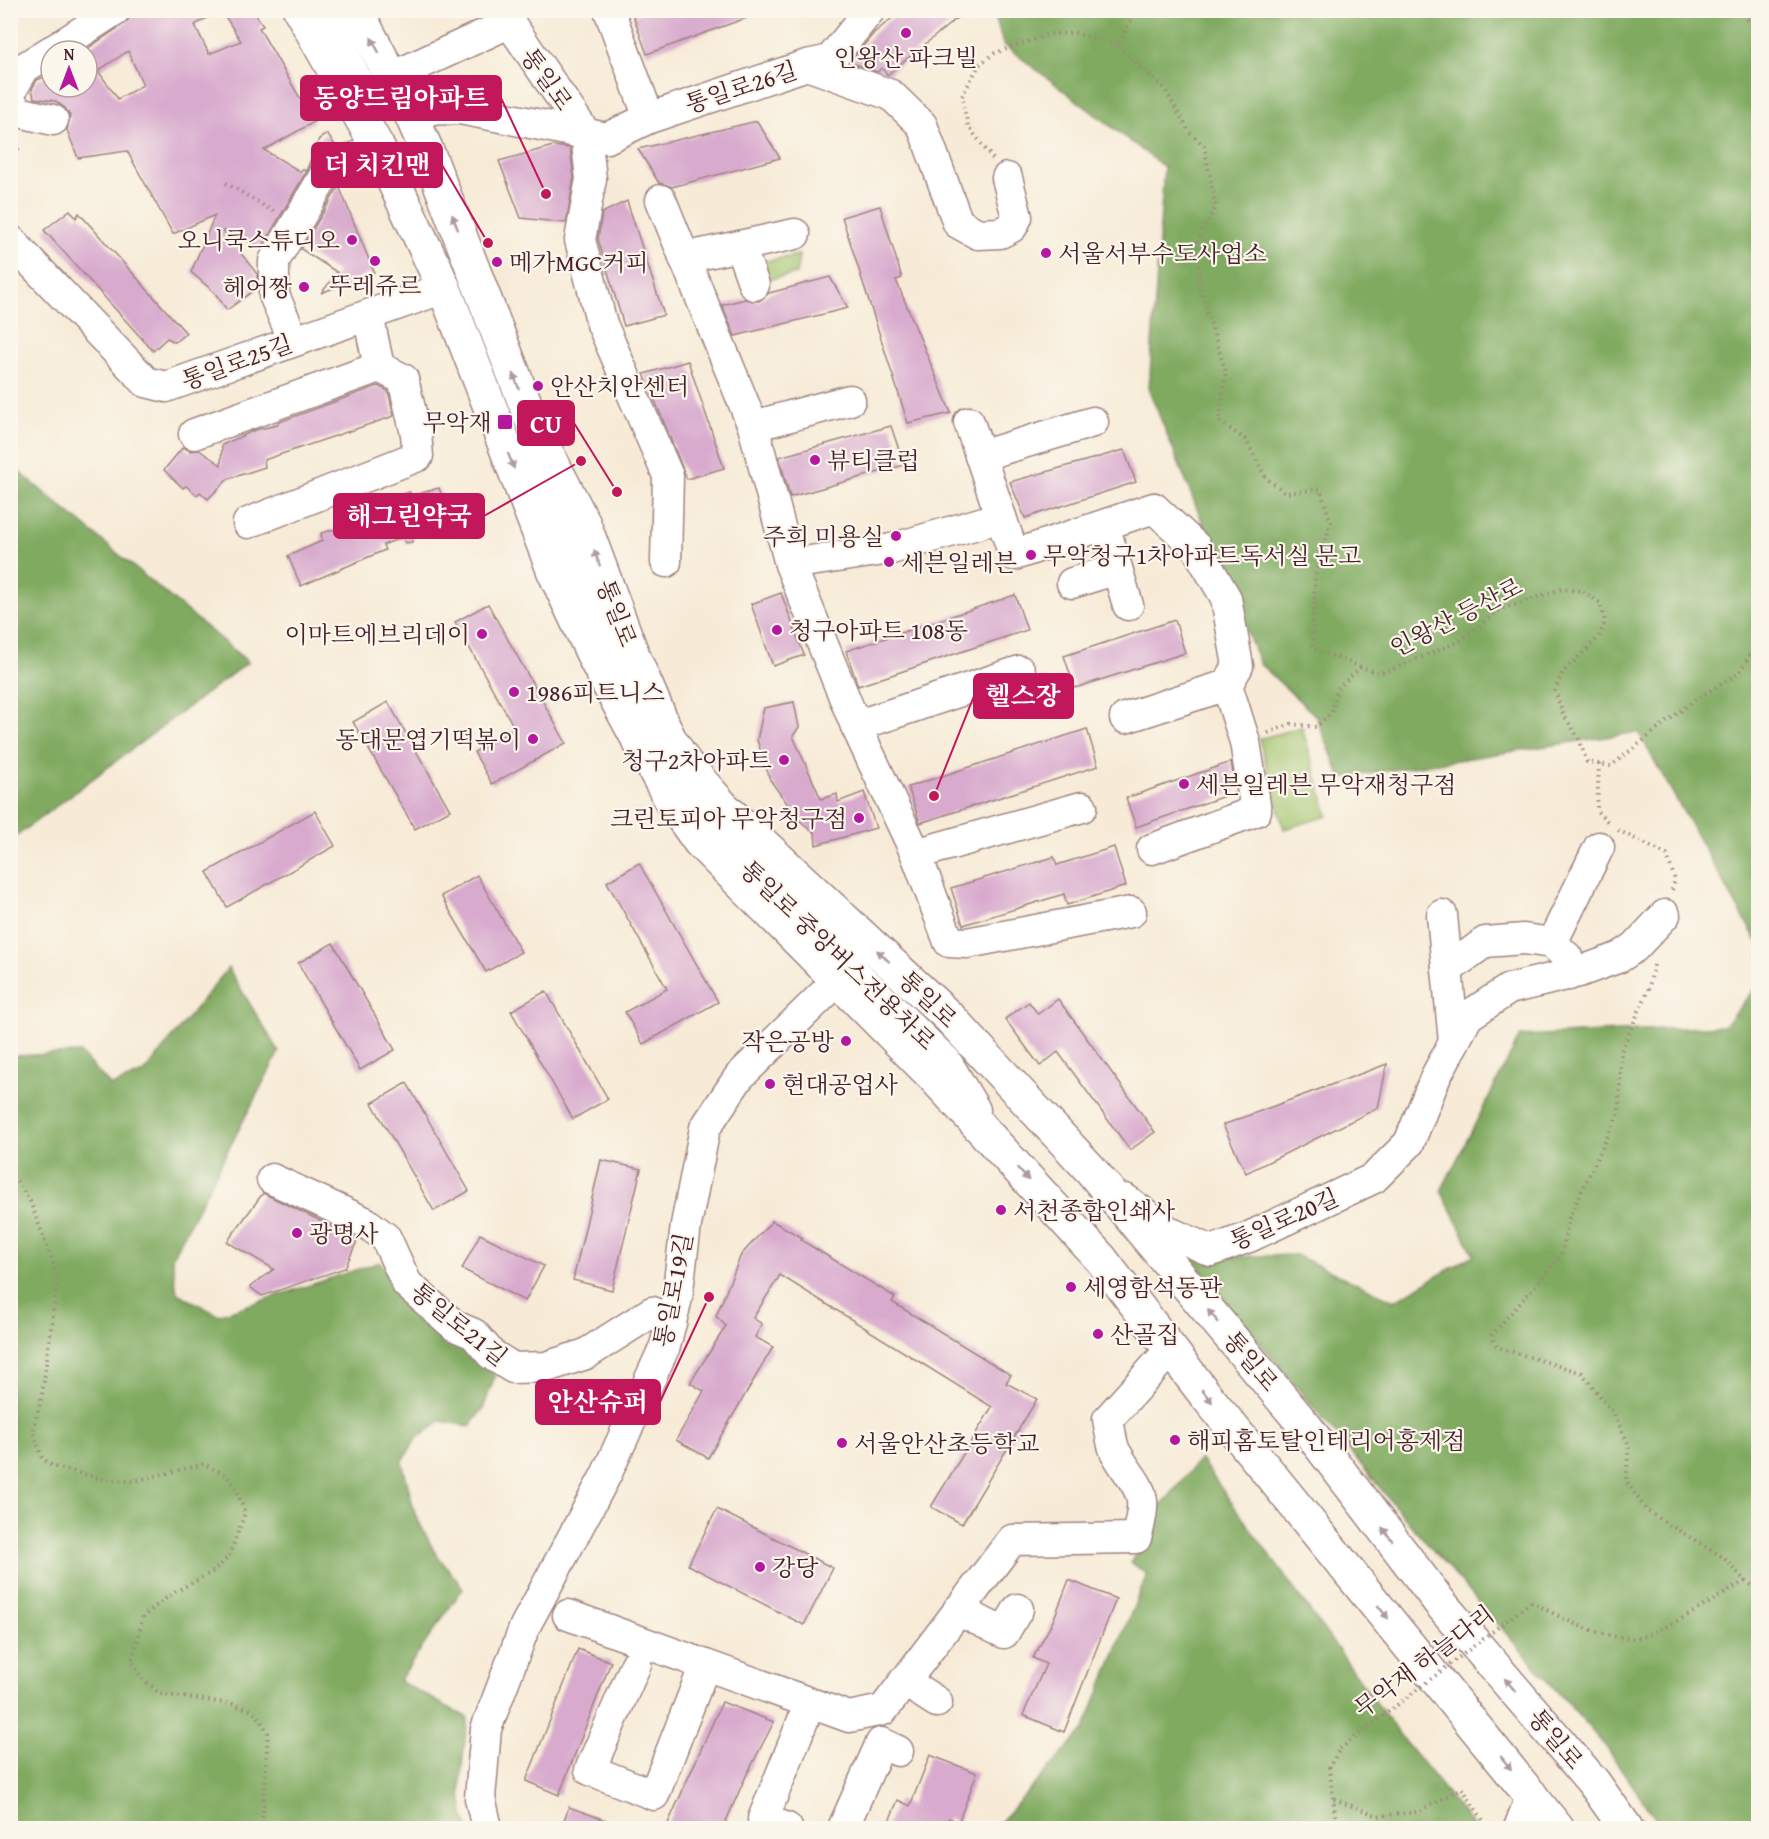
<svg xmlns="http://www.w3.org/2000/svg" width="1769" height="1839" font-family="'Gentium Book Plus','Noto Serif KR',serif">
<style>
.green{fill:#a1c46d;stroke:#76724c;stroke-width:1.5}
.forest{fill:#80aa60;stroke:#656446;stroke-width:1.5}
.building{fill:#d8aace;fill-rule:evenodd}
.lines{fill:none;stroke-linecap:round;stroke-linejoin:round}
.minor-casing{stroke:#a08581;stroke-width:33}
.major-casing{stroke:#a08581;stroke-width:36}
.path{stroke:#a08581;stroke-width:4;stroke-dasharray:1.5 4.5;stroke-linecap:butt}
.minor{stroke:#fff;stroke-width:30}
.major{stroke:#fff;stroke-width:33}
.path-bridge{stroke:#a08581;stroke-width:4;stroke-dasharray:1.5 4.5;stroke-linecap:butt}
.oneway{fill:#ae9aa0}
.poi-dot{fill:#b5179e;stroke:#fbf7ec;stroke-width:2}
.labels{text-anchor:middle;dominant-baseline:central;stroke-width:4.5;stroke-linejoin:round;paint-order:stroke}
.poi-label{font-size:24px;fill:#4a1f2b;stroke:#fbf7ec;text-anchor:start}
.street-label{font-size:24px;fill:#4a1f2b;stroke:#fbf7ec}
.leader{fill:none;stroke:#c2185b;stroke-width:2}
.callout-dot{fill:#c2185b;stroke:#fbf7ec;stroke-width:2}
.callout{fill:#c2185b;stroke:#c2185b;stroke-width:2}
.callout-label{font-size:26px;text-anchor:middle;font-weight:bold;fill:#fff}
</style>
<rect width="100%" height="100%" fill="#fbf7ec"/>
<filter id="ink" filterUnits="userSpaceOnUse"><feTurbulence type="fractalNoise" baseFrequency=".0167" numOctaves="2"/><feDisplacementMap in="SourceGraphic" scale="12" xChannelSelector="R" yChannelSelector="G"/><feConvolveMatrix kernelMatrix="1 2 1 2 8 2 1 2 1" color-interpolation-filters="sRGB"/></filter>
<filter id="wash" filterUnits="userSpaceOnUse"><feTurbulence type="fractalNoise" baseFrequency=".008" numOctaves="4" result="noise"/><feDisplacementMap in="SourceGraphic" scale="24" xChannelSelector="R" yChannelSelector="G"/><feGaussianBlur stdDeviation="1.35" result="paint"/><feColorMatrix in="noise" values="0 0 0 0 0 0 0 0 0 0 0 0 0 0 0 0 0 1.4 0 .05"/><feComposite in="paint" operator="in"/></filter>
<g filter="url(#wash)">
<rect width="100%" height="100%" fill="#f7ebd7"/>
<g class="green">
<path d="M799,255L796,274L769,279L760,262Z"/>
<path d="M1302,727L1328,816L1284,829L1259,739Z"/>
</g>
<g class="forest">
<path d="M994,11H1758V943L1638,732L1341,778L1316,716L1260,664L1149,390L1164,167L1003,44Z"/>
<path d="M11,465L248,662L11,840Z"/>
<path d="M228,968L279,1052L172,1258L177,1293L218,1315L380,1262L416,1302L495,1376L483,1409L470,1426L440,1421L415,1440L402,1462L415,1514L434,1551L463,1588L399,1681L468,1718C464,1751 454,1798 469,1828H11L10,1056L80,1053L111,1086L144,1073Z"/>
<path d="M1758,985V1828H1662L1606,1747L1409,1523L1190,1258L1296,1255L1394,1301L1474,1255L1441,1191L1520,1036L1724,1026Z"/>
<path d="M1200,1459L1399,1734L1475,1828H995L1084,1730L1147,1574L1131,1563L1152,1517Z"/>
</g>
<g id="blocks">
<g class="building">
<path d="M137,10H220L195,25L209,54L241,41L221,10H253L263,26L259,28L314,122L264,150L301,172L302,169L306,171L319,139L327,134L337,148L311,164L262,247L223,230L257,274V288L227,310L215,293L191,272L215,215L173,234L127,151L78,158L67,130L70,116L65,108L55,101L34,98L32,89L37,80L51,74V87H87V49L124,24ZM128,51L143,85L118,99L98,71Z"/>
<path d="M647,10H760V13L647,54L633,16Z"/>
<path d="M902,10H967L887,75L882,68L877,72L850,62L874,33Z"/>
<path d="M757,121L780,158L672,187L659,183L638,149Z"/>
<path d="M553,146L570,148L574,178L566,223L521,218L499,161Z"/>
<path d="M339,186L374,272L321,293L338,273L301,249Z"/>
<path d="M627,201L664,315L624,326L598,239L602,213Z"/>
<path d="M880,206L902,278L896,280L951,413L908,423L842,217Z"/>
<path d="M70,210L76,218L79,213L186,333L175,342L167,338L153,351L44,230Z"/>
<path d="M830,277L848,308L735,336L722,305L745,299L759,301L769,293Z"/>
<path d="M688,361L724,468L687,479L644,374Z"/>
<path d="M378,386L388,391L394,416L264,460L265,467L228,479L208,499L200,492L197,495L186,486L183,488L164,470L183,447L190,451L199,450L221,465L222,445L255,430L277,425L279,422Z"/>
<path d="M891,426L904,465L790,497L779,457Z"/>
<path d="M1124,450L1136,482L1025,518L1010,482Z"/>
<path d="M439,488L450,518L412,533V542L405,543L403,537L383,545L385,550L301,586L288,556L322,541L321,533L336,529V532L372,521L370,514L395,504L393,496L410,492V496Z"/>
<path d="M781,593L804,655L773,666L751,604Z"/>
<path d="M1015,595L1027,630L858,686L846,651Z"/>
<path d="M488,604L566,743L492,784L474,752L515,729L455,622Z"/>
<path d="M1175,620L1185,653L1075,688L1064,656Z"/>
<path d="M388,702L450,810L415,829L353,722Z"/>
<path d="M794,702L799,727L793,736L821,799L837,794L838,802L864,792L876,828L816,845L815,833L800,821L770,780L757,740L764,708Z"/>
<path d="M1087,729L1098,766L920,823L908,787Z"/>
<path d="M1231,762L1236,792L1136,827L1126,798Z"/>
<path d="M315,811L335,846L227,907L207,872Z"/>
<path d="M1114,847L1126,886L1067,905L1064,894L963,925L951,888L1054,857L1057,865Z"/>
<path d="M639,863L718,1002L643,1044L625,1012L667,989L607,882Z"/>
<path d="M477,875L521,952L486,972L441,896Z"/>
<path d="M333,943L395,1050L360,1070L298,963Z"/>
<path d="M546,991L608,1099L573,1119L511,1011Z"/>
<path d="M1058,999L1155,1132L1130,1150L1058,1052L1040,1066L1005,1019L1029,1002L1038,1014Z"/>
<path d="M1387,1064L1378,1108L1246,1173L1223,1125Z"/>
<path d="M407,1083L469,1191L434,1211L372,1103Z"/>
<path d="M601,1160L641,1169L612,1290L573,1280Z"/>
<path d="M263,1193L358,1239L345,1268L262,1296L250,1287L274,1269L227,1242Z"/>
<path d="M772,1221L803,1238L801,1240L895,1297L892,1302L1011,1375L1006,1383L1037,1399L962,1524L931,1507L992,1407L780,1275L753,1318L762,1324L755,1337L773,1347L708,1458L676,1440L704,1391L690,1383L726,1326L716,1316L741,1255Z"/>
<path d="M480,1234L544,1266L525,1301L462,1269Z"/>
<path d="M717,1509L833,1568L804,1625L688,1565Z"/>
<path d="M1069,1580L1116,1599L1064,1732L1023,1715L1046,1664L1033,1658L1053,1621Z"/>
<path d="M578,1649L611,1662L559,1795L526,1781Z"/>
<path d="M722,1702L774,1722L745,1778L723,1828H666Z"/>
<path d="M930,1755L977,1773L958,1823L949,1818L944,1828H886L898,1800L910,1806Z"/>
<path d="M569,1807L622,1826V1828H561Z"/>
</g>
</g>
</g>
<g filter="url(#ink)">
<use href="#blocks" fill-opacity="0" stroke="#a08581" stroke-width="1.5"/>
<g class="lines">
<defs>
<g id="minor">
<path d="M322,10L360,86"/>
<path d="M501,10L586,134L591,179L580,240L602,324L668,476L666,562"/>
<path d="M609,10L649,118"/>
<path d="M52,51L115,10"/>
<path d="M807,65L830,60L870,10"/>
<path d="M392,77L509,23"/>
<path d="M10,93L24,68L51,51"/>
<path d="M10,101L19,112L53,120"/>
<path d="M409,110L460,109L607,138L649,118L807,65L891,95L922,125L958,223L978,234L1000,233L1012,227L1017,217L1007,178"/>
<path d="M661,200L753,426L790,564L856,726L916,854L949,942L967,943L1131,912"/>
<path d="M10,240L146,382L166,387L444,288L436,265"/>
<path d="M740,246L754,285"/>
<path d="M684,258L795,234"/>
<path d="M294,341L274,295V261L326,173L377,146"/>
<path d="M969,422L1001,517"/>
<path d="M753,426L850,400"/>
<path d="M194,434L379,367L368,315"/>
<path d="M538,443L542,477L602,629L638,711"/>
<path d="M980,456L1093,422"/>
<path d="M248,523L418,456L416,434L403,379L379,367"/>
<path d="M1104,525L1128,605"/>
<path d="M790,564L891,549L1001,517L1014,555L1154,508L1196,547L1226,598L1238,666L1227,685L1245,742L1256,811L1152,849"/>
<path d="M1072,583L1117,569"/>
<path d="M1125,718L1227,685"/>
<path d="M856,726L1020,671"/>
<path d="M680,796L765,885L946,1061L975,1110"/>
<path d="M916,854L1082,807"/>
<path d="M1442,915L1454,1042"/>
<path d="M1552,943L1599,847"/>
<path d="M1447,970L1485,942L1524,939L1552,943L1567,957L1569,975"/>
<path d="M272,1179L365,1222L386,1238L407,1284L455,1326L474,1334L491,1354L513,1368L546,1367L586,1354L652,1312L671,1323"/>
<path d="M1125,1199L1171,1233L1211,1251L1249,1237L1374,1178L1409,1143L1436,1076L1468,1016L1509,989L1579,972L1620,957L1635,947L1665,915"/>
<path d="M958,1610L1004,1633L1018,1609"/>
<path d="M568,1615L849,1717L883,1710L1012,1540L1136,1538C1151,1487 1137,1491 1115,1451C1111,1442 1110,1429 1108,1419L1171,1349"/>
<path d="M636,1664L590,1770L654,1795L705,1665"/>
<path d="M904,1681L937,1702"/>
<path d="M487,1828L480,1798L486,1729L525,1626L606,1475L665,1346L677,1298L686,1225L705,1128L739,1077L837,981"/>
<path d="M787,1828L763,1819L810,1703"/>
<path d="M843,1828L881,1743L898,1751"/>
<path d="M1519,1828L1532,1794"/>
</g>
<g id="major">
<path d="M300,10L377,146L444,288L554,572L597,663L674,806L699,841L933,1076L1101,1259L1204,1393L1557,1828"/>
<path d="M356,10L409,110L430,158L537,434L584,524L632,653L669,738L687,766L723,807L950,1018L1090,1169L1305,1426L1441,1604L1594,1783L1626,1828"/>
</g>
</defs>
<use href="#minor" class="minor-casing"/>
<use href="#major" class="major-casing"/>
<g class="path">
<path d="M1137,10L1117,45L1164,88L1190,133L1204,146L1216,207L1197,240L1200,289L1226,373L1219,421L1246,440L1266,478L1286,493L1320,489L1331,522L1315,576L1312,648L1361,667"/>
<path d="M1739,10L1758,31"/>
<path d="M10,158L18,151V136"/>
<path d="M993,159L968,126L962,96L979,65L995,53L1050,34L1075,33L1117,45"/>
<path d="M226,183L276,213"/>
<path d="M1268,733L1291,724L1316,727L1332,712L1337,689L1361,667L1379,673L1391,670L1460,641L1501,609L1562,589L1583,591L1600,603L1605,622L1599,637L1562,673L1555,691L1563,714L1578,737L1587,762L1611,766L1693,701L1739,673L1758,641"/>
<path d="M1599,764L1597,811L1610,824"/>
<path d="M1618,830L1667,855L1675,880L1671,893"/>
<path d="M1654,965L1648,991L1621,1051L1619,1112L1569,1218L1561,1256L1491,1336L1497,1347L1582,1373L1613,1412L1629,1445L1626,1481L1647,1511L1724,1558L1745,1581L1758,1589"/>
<path d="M10,1171L30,1201L58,1276L42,1395L33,1432L42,1458L52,1466L107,1480L134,1481L204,1464L227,1476L236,1488L245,1513L229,1556L214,1571L173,1593L143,1616L132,1661L141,1677L160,1694L232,1704L250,1710L258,1716L268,1733L262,1828"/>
<path d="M1531,1602C1561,1617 1595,1637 1630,1638C1655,1639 1721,1595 1745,1581"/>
<path d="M1334,1799L1378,1816L1418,1812L1462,1788L1488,1828"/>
<path d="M1337,1828L1329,1767L1340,1749"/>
</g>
<use href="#minor" class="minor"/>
<use href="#major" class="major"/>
<path class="path-bridge" d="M1340,1749L1531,1602"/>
</g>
<defs><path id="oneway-solid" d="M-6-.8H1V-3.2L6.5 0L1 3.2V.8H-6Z" transform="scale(1.5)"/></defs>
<g class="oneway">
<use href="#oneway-solid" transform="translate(375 45) rotate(-118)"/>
<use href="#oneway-solid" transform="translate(455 222) rotate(-111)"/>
<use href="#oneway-solid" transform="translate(516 381) rotate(-111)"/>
<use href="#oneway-solid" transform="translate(511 461) rotate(69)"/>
<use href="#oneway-solid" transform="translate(597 558) rotate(-110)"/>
<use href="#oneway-solid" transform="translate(883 956) rotate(-137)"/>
<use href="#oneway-solid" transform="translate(1023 1174) rotate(47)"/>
<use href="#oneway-solid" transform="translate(1213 1316) rotate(-130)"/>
<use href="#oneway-solid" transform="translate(1207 1396) rotate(51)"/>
<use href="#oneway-solid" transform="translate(1387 1534) rotate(-128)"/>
<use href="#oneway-solid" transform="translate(1383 1612) rotate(51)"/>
<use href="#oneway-solid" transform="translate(1510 1685) rotate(-130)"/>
<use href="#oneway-solid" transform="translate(1506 1763) rotate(51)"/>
</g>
</g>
<g class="poi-dot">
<circle cx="906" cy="33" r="6"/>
<circle cx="352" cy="240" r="6"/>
<circle cx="1046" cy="253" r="6"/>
<circle cx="375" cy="261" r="6"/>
<circle cx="497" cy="262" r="6"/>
<circle cx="304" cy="287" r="6"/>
<circle cx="538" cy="386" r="6"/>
<rect x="497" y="414" width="16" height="16" rx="3"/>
<circle cx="815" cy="460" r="6"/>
<circle cx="896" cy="536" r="6"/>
<circle cx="1031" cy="555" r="6"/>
<circle cx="889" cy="562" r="6"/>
<circle cx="777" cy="630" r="6"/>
<circle cx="482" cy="634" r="6"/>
<circle cx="514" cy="692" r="6"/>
<circle cx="533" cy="739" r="6"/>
<circle cx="784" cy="760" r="6"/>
<circle cx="1184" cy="784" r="6"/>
<circle cx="859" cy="818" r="6"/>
<circle cx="846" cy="1041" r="6"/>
<circle cx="770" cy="1084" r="6"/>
<circle cx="1001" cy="1210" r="6"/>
<circle cx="297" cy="1233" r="6"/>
<circle cx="1071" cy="1287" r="6"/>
<circle cx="1098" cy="1334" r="6"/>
<circle cx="1175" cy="1440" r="6"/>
<circle cx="842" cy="1443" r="6"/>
<circle cx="760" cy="1567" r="6"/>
</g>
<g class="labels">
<g class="poi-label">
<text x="906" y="57" text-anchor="middle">인왕산 파크빌</text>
<text x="340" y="240" text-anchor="end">오니쿡스튜디오</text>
<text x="1058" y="253">서울서부수도사업소</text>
<text x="509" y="262">메가MGC커피</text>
<text x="375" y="285" text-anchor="middle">뚜레쥬르</text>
<text x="292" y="287" text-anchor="end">헤어짱</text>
<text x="550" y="386">안산치안센터</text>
<text x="492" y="422" text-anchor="end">무악재</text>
<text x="827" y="460">뷰티클럽</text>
<text x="884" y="536" text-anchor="end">주희 미용실</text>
<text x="1043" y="555">무악청구1차아파트독서실 문고</text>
<text x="901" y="562">세븐일레븐</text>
<text x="789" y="630">청구아파트 108동</text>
<text x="470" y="634" text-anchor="end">이마트에브리데이</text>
<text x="526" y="692">1986피트니스</text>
<text x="521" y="739" text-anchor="end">동대문엽기떡볶이</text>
<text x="772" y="760" text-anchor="end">청구2차아파트</text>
<text x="1196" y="784">세븐일레븐 무악재청구점</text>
<text x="847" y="818" text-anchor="end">크린토피아 무악청구점</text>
<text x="834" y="1041" text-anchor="end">작은공방</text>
<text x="782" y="1084">현대공업사</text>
<text x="1013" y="1210">서천종합인쇄사</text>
<text x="309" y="1233">광명사</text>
<text x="1083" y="1287">세영함석동판</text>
<text x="1110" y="1334">산골집</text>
<text x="1187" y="1440">해피홈토탈인테리어홍제점</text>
<text x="854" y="1443">서울안산초등학교</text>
<text x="772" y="1567">강당</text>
</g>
<g class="street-label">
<text transform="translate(547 79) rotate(55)">통일로</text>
<text transform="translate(741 87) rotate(-18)">통일로26길</text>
<text transform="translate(237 362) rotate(-20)">통일로25길</text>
<text transform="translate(617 613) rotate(69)">통일로</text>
<text transform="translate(1456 617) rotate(-27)">인왕산 등산로</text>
<text transform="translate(838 955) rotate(44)">통일로 중앙버스전용차로</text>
<text transform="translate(928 999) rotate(44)">통일로</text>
<text transform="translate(1284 1219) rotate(-24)">통일로20길</text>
<text transform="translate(673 1290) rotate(-79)">통일로19길</text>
<text transform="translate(459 1324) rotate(39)">통일로21길</text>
<text transform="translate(1251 1361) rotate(50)">통일로</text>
<text transform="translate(1424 1661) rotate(-37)">무악재 하늘다리</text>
<text transform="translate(1556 1739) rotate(50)">통일로</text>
</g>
</g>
<path class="leader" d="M546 194L501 98M488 243L442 165M617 492L574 423M581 461L484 516M934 796L974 696M709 1297L660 1402"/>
<g class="callout-dot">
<circle cx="546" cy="194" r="6"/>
<circle cx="488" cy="243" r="6"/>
<circle cx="617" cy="492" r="6"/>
<circle cx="581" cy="461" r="6"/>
<circle cx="934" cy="796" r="6"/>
<circle cx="709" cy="1297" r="6"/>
</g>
<g class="callout">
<rect x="301" y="76" width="200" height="44" rx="6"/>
<rect x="312" y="143" width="130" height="44" rx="6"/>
<rect x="518" y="401" width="56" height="44" rx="6"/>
<rect x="334" y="494" width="150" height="44" rx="6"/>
<rect x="974" y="674" width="99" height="44" rx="6"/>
<rect x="536" y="1380" width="124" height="44" rx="6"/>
</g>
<g class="callout-label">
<text x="401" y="107">동양드림아파트</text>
<text x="377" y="174">더 치킨맨</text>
<text x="546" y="433">CU</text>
<text x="409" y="525">해그린약국</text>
<text x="1023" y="705">헬스장</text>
<text x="598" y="1411">안산슈퍼</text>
</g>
<rect width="1769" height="1839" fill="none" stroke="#fbf7ec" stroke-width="36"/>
<g transform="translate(69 69)"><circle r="28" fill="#fbf7ec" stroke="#b4a19f" stroke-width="1.5"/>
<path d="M0-4.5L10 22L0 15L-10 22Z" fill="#b5179e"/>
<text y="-9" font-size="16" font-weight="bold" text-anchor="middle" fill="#4a1f2b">N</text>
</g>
</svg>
